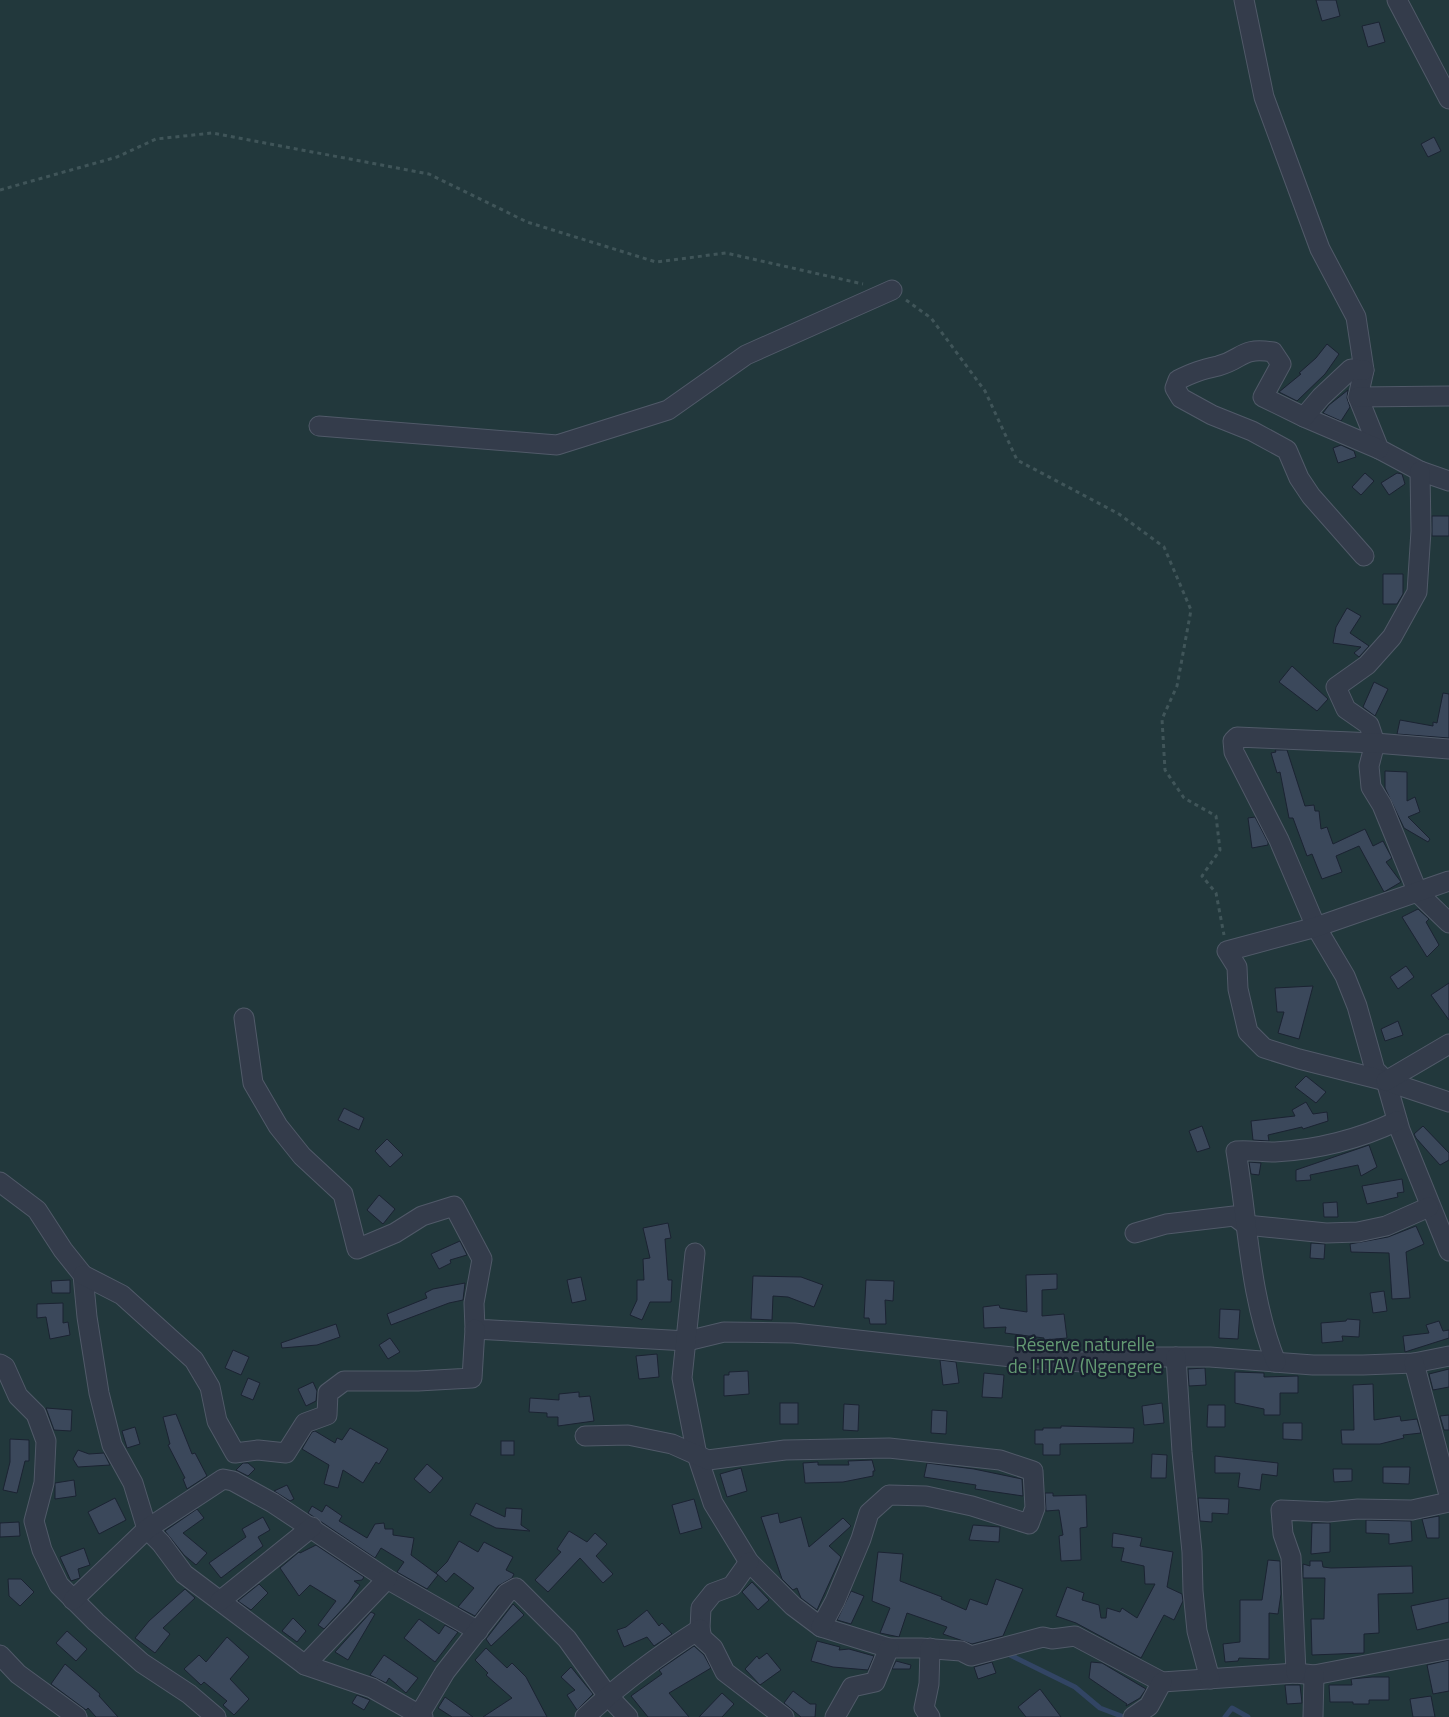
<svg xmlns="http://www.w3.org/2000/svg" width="1449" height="1717" font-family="'Titillium Web',sans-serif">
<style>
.green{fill:#22383c}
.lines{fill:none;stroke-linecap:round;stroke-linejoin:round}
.stream{stroke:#324564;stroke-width:5}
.building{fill:#3b485b;stroke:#1b2332}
.minor-casing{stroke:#515a69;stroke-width:21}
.path{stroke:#405559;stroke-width:3;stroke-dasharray:4 4;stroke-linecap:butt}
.minor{stroke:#343c4b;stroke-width:19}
.labels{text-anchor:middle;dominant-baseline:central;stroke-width:4.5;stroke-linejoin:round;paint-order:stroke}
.park-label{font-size:19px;fill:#649a73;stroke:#192130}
</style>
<rect width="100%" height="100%" fill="#202a3b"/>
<rect class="green" x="0" y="0" width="1449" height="1717"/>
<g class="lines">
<g class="stream">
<path d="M1004,1652L1075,1687L1100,1708L1124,1717"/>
<path d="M1225,1717L1232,1708L1248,1717"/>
</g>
</g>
<g class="building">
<path d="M1316,0H1336L1340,16L1322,21Z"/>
<path d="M1379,22L1385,42L1368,47L1362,26Z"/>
<path d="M1434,137L1441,151L1428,157L1421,144Z"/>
<path d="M1327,344L1339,354L1325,374L1297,401L1279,392L1301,374L1299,373L1316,358Z"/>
<path d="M1348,390L1347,398L1350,407L1341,421L1323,413L1329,405Z"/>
<path d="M1341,445L1354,451L1356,457L1338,463L1333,448Z"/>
<path d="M1365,473L1374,481L1361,495L1352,487Z"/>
<path d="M1397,473L1402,474L1405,484L1389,495L1381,483Z"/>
<rect x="1432" y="516" width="17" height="20"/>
<path d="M1383,574H1403V594L1397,604H1383Z"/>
<path d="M1347,608L1361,616L1350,633L1369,646L1359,657L1354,653L1361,647L1333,643L1336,627Z"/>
<path d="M1292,666L1328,699L1317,711L1279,682Z"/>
<path d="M1374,682L1388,689L1375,716L1363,707Z"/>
<path d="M1443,693L1449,694V738L1397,734L1400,720L1433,726V722L1437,723Z"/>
<path d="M1275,750H1287L1305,806L1314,805L1315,811H1319L1321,829L1327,827L1333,844L1365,829L1373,846L1383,841L1392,858L1386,862L1401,882L1384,892L1359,846L1336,856L1342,872L1322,879L1312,854L1307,856L1293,818H1289L1280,772L1277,773L1271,753L1276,752Z"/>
<path d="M1385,771L1407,772V801L1415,797L1420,812L1408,817L1430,839L1428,842L1404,828L1385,788Z"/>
<path d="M1255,817L1268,842V845L1252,848L1248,818Z"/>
<path d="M1418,909L1429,919L1426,922L1439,945L1427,957L1402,917Z"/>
<path d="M1406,966L1414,977L1398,989L1390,977Z"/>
<path d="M1449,983V1020L1431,995Z"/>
<path d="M1313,986L1299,1039L1278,1033L1284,1012H1277L1275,988Z"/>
<path d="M1398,1021L1403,1035L1385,1041L1381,1029Z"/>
<path d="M1306,1076L1326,1092L1316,1103L1295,1087Z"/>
<path d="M1306,1102L1313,1114L1327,1112L1328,1121L1303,1129L1302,1127L1268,1135L1269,1141L1253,1140L1251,1121L1295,1116L1292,1110Z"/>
<path d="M344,1108L364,1118L359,1130L338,1120Z"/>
<path d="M1202,1126L1210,1148L1197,1152L1189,1131Z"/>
<path d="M1423,1126L1449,1153V1160L1440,1165L1416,1138L1414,1134Z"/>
<path d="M387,1139L403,1155L390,1167L375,1151Z"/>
<path d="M1369,1145L1377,1167L1361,1176L1358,1165L1310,1175L1311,1180L1296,1181V1170Z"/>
<path d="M1249,1162L1261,1163L1259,1175L1251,1174Z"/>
<path d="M1402,1179L1404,1192L1397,1193L1398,1197L1367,1204L1362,1186Z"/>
<path d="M379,1195L395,1209L383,1224L367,1210Z"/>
<path d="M1337,1202L1338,1217H1324L1323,1203Z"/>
<path d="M668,1223L671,1238L665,1239L668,1280H672L671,1302H650L642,1320L630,1315L637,1300V1280H644L643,1259L650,1258L643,1228Z"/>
<path d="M1416,1226L1424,1244L1406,1252L1410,1298L1392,1299L1389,1253L1351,1252L1350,1244L1388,1237Z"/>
<path d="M460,1241L467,1255L450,1260L451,1263L439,1269L431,1254Z"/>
<path d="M1311,1243L1325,1244L1324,1259L1310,1258Z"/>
<path d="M1057,1274V1289L1042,1290V1316L1064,1314L1067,1338L1044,1340V1338L1005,1333L1006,1327L984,1328L983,1307L999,1305L1000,1308L1027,1312L1026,1275Z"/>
<path d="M753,1276L801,1277L823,1285L814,1307L788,1297L773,1296L772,1320L751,1319Z"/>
<path d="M581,1277L586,1300L572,1303L567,1280Z"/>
<path d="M70,1280V1293H52L51,1281Z"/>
<path d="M866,1280L894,1281L893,1301L885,1300L886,1324H870L869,1318H864Z"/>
<path d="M465,1283L463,1300L449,1303L391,1325L387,1314L427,1298L425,1293L433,1289Z"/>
<path d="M1384,1291L1387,1311L1373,1313L1370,1293Z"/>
<path d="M63,1303V1323L68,1322L70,1335L50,1339L46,1317L37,1318V1304Z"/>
<path d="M1220,1309L1240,1310L1238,1339L1219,1338Z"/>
<path d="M1347,1319L1360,1320L1359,1337L1342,1336L1343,1341L1322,1343L1321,1323L1346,1321Z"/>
<path d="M1439,1321L1443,1331L1449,1330V1338L1405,1352L1403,1336L1429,1333L1426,1325Z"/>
<path d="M336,1324L340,1337L317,1345L282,1348L281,1343Z"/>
<path d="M390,1338L400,1352L388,1359L379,1345Z"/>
<path d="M233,1350L249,1357L241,1375L225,1368Z"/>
<path d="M657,1354L659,1377L639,1379L636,1356Z"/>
<path d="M940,1360L956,1362L959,1383L943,1385Z"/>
<path d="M1205,1368L1206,1385L1189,1386L1188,1369Z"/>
<path d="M1449,1369V1387L1433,1390L1429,1374Z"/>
<path d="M748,1371L749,1394L724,1396V1375H729V1372Z"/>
<path d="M1235,1372L1264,1373V1377L1298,1376V1393H1280V1415H1264V1409L1235,1403Z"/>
<path d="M984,1373L1004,1375L1002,1398L982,1397Z"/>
<path d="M248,1378L260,1383L253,1400L241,1395Z"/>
<path d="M313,1382L317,1391L316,1401L306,1406L298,1389Z"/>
<path d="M1373,1384L1374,1420L1400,1416L1401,1421L1417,1419L1421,1433L1403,1435L1404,1438L1380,1444H1342L1341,1430H1354L1353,1385Z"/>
<path d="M579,1392V1397L590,1396L594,1421L558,1426V1417H547V1413L529,1412L530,1398L559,1400V1394Z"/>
<rect x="780" y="1403" width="18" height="21"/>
<path d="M1162,1403L1164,1423L1144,1425L1142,1406Z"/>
<path d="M844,1404L859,1405L858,1431L843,1430Z"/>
<path d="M1208,1405H1225V1427H1207Z"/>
<path d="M46,1408L72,1410L71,1431L54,1430Z"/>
<path d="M932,1410L947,1411L946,1434L931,1433Z"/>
<path d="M176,1414L192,1454L195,1453L207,1476L187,1489L183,1479L185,1478L168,1445L170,1444L163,1417Z"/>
<path d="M1449,1415V1430H1444L1440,1416Z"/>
<path d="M1283,1423H1302V1440L1283,1439Z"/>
<path d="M1061,1426L1134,1428L1133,1443L1060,1444V1455H1043V1444H1035V1430H1043V1428H1061Z"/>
<path d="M135,1427L140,1444L127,1448L122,1431Z"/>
<path d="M350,1428L388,1449L379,1464L376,1462L363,1483L343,1470L338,1488L324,1484L329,1465L302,1449L312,1432L315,1431L335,1443L337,1438L342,1440Z"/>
<path d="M10,1439L29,1440V1461H25L17,1493L3,1490L10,1462Z"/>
<rect x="501" y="1441" width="13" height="14"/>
<path d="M78,1450L89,1454L104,1453L110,1465L78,1467L73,1459Z"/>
<path d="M1152,1454L1167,1455L1166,1478H1151Z"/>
<path d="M1215,1456L1278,1463L1277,1476L1262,1474L1260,1490L1238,1487L1240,1473H1215Z"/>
<path d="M872,1460L875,1471H873V1476L843,1482L805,1483L803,1463L818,1462V1465H849L848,1461Z"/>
<path d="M243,1463H248L255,1469L248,1476L236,1470Z"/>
<path d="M927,1463L974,1469L1022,1479L1023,1496L975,1489L976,1485L924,1477Z"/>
<path d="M427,1464L443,1478L430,1493L414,1479Z"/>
<path d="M1383,1467H1410L1409,1484L1383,1483Z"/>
<path d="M741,1468L747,1491L727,1497L720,1474Z"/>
<path d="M1333,1469H1352V1481L1334,1482Z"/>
<path d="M74,1480L76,1496L55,1499V1483Z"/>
<path d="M287,1485L294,1499L290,1501L274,1491Z"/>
<path d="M1045,1493H1053V1496L1086,1495L1087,1527L1080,1528L1081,1560L1061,1561L1059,1536L1063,1535L1059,1510L1046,1511Z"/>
<path d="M115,1498L126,1520L99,1534L88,1512Z"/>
<path d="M1198,1498L1229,1499L1228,1514L1212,1513V1522L1200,1521Z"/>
<path d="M694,1499L702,1528L680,1534L672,1505Z"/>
<path d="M476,1503L505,1517L506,1508L522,1509L521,1525L530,1531L496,1528L470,1515Z"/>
<path d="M326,1505L342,1516L339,1521L367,1538L375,1524L384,1523L385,1529H393V1535L414,1538L411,1555L438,1575L427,1589L397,1572L404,1562L381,1548L375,1558L308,1513L312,1506L322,1512Z"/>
<path d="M197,1509L204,1518L183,1533L207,1553L196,1565L184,1555L165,1531Z"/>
<path d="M778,1513L780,1523L801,1517L809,1547L843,1518L851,1526L829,1546L841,1557L817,1610L801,1598L797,1588L793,1590L782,1579L761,1517Z"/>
<path d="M1439,1516V1538H1427L1422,1519Z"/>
<path d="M263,1517L270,1530L258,1537L263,1546L221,1578L209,1563L246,1537L242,1529Z"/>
<path d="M1366,1520L1411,1521L1412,1541L1389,1544V1534L1366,1533Z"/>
<path d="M19,1522L20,1536L0,1537V1523Z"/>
<path d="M1312,1523H1330V1552L1311,1554Z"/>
<path d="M973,1525L1000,1527L999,1542L969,1540Z"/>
<path d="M569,1531L587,1542L595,1533L607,1544L596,1556L613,1574L603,1583L580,1558L548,1592L535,1580L561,1552L557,1549Z"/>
<path d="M1113,1533L1142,1538L1140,1546L1173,1552L1167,1587L1182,1594L1183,1601L1174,1620L1164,1615L1141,1658L1076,1623L1056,1616L1067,1587L1084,1593L1082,1600L1099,1605L1101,1618H1106L1107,1608L1120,1612L1122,1608L1137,1618L1155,1584H1145L1144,1566L1121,1561L1124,1548L1112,1547Z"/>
<path d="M459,1541L478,1552L484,1542L513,1557L506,1570L514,1574L512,1578L498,1586L475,1616L458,1607L474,1588L454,1573L446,1582L436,1573L447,1562Z"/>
<path d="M316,1545L364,1577L362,1580L354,1581L360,1585L349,1602L324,1629L318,1625L336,1601L310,1585L299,1596L280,1568L299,1552L300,1553Z"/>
<path d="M84,1548L90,1565L78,1569L80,1578L71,1581L60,1557Z"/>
<path d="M878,1552L903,1554L900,1581L942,1597L941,1599L966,1610L970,1599L987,1605L996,1579L1023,1589L1003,1636L972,1644L943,1634L947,1627L907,1613L899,1637L880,1633L890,1608L872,1601Z"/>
<path d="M1268,1560L1280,1561L1281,1594L1278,1614L1269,1613V1659L1239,1658L1238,1661L1225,1662L1223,1644L1240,1642V1600H1262Z"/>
<path d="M1310,1561H1322L1323,1567L1331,1568L1412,1566L1413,1593L1378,1594L1379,1633L1364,1634V1653L1312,1655L1311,1619H1324L1325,1578H1303V1564L1310,1566Z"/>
<path d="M8,1579H21L34,1592L20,1606L9,1596Z"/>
<path d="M752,1582L769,1600L758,1610L742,1592Z"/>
<path d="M259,1584L268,1593L251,1610L238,1601Z"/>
<path d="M185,1589L195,1598L163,1628L170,1634L155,1653L135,1638L149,1621Z"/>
<path d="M851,1591L864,1596L851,1624L837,1620Z"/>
<path d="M1449,1598V1622L1417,1630L1411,1606Z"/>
<path d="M513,1604L524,1615L491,1646L486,1639Z"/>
<path d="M647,1610L659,1626L662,1623L672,1634L654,1646L647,1637L624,1647L617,1630L626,1627Z"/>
<path d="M371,1612L375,1614L348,1660L335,1652Z"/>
<path d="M293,1618L306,1631L297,1642L282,1631Z"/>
<path d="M419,1619L439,1634L445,1625L458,1632L435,1662L404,1638Z"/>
<path d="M67,1631L87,1649L76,1661L56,1643Z"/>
<path d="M227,1637L249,1657L230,1679L249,1699L234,1715L223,1705L227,1701L204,1682L201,1685L184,1669L199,1655L206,1662Z"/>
<path d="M817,1641L840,1647L839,1650L849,1649L874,1656L868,1670L833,1667L811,1661Z"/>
<path d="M694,1646L704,1655L711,1668L669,1693L689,1717H648L631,1696L662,1674L659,1670Z"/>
<path d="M486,1648L507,1668L512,1663L526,1677L547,1717H483L512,1698L486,1675L488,1673L475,1660Z"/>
<path d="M767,1653L781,1670L760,1685L745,1669L757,1656L759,1659Z"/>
<path d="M384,1655L418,1678L406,1693L389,1678L386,1683L370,1675Z"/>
<path d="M1449,1660V1691L1433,1694L1427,1665Z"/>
<path d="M896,1661L911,1665L910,1669H892Z"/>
<path d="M992,1662L996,1673L978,1679L974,1667Z"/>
<path d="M1091,1662L1102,1663L1146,1689L1140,1698L1126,1706L1127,1704L1089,1678Z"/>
<path d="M65,1664L100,1694L99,1696L118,1717H96L88,1708L86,1710L51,1684Z"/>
<path d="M571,1667L593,1694L577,1710L567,1695L575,1690L561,1677Z"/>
<path d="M1372,1677H1389V1700H1369V1704H1353V1702H1330L1329,1685H1352L1351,1679Z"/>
<path d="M1285,1685H1300L1302,1703L1287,1704Z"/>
<path d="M1040,1689L1061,1717H1026L1018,1707Z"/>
<path d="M793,1691L810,1704H816L815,1717H801L784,1703Z"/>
<path d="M722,1693L734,1704L722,1717H699Z"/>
<path d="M357,1695L370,1700L364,1710L352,1703Z"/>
<path d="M1431,1696L1435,1717H1413L1410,1699Z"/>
<path d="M445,1697L473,1717H452L438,1708Z"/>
</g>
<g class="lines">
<defs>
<g id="minor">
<path d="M1244,0L1264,97L1320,249L1356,317L1364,370L1358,397L1379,449L1420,471L1449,481"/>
<path d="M1397,0L1449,99"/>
<path d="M1358,397L1449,396"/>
<path d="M1304,417L1379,449"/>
<path d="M319,426L557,445L668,410L746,355L892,290"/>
<path d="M1420,471L1421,531L1417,592L1392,637L1367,665L1336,687L1346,709L1369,725L1375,743L1369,766L1371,787L1382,805L1418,893L1449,923"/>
<path d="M1364,556L1311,496L1299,478L1287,450L1252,431L1212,415L1181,398L1175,388L1178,380C1194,372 1201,370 1218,366C1244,359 1240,347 1273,352L1281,364L1263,397L1304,417L1321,397L1351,369L1364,370"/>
<path d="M1449,749L1375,743L1237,737L1233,741L1234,752L1279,840L1316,927L1345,976L1357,1006L1375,1070L1386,1081L1400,1130L1449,1251"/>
<path d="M1449,881L1316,927L1227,951L1237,967L1238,989L1248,1032L1264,1048L1299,1059L1386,1081L1449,1102"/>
<path d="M244,1018L253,1083L278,1126L302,1156L343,1194L357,1249L395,1233L422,1216L454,1206L482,1259L474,1303L475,1329L687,1341L724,1332L794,1333L1012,1357L1083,1362L1156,1357H1210L1313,1365H1363L1414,1363L1449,1356"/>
<path d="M1386,1081L1449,1044"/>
<path d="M0,1182L37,1210L63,1250L83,1275L87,1317L99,1393L112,1445L133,1483L147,1529L161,1543L184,1574L305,1665L372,1688L423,1717"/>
<path d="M1135,1233L1166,1224L1234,1216L1246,1225L1326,1233L1358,1232L1386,1226L1429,1207"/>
<path d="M695,1253L682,1378L697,1455L713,1503L749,1562L793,1606L821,1627L889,1648H921L961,1651L971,1656L1043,1637L1052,1639L1075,1636L1162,1682L1296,1673L1314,1675L1449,1649"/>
<path d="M83,1275L122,1295L194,1360L210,1387L217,1421L235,1453L258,1450L286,1453L305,1423L327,1415L328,1393L344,1381H418L472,1378L475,1329"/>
<path d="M1176,1357L1182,1452L1192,1552L1193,1591L1197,1631L1210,1679"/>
<path d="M1276,1362C1249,1296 1248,1221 1236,1151C1249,1150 1262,1152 1275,1152C1316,1150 1360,1139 1397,1121"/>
<path d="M1414,1363L1449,1495"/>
<path d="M0,1364L5,1367L18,1396L36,1414L46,1441L44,1483L34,1521L42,1550L59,1585L96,1622L142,1663L189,1694L216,1717"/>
<path d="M585,1436L628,1435L672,1444L708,1460L785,1450L889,1448L1000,1460L1033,1471L1035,1508L1029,1524L972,1506L926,1496L889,1495L869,1513L861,1539L835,1601L821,1627"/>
<path d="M73,1600L147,1529L223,1479L233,1481L273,1503L387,1579L478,1631"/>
<path d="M220,1601L312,1527"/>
<path d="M700,1629L701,1608L713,1593L732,1586L749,1562"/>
<path d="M0,1655L18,1674L77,1717"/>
<path d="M305,1665L387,1579"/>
<path d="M1296,1673L1291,1557L1283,1534L1281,1510L1328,1512L1358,1509L1412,1510L1449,1502"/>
<path d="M418,1717L445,1672L507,1593L516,1588L567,1639L608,1696L628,1717"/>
<path d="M585,1717C620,1684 659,1655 700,1629L702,1638L713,1648L725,1672L784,1717"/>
<path d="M835,1717L852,1687L875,1682L889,1648"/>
<path d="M930,1717L924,1708L929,1684L930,1648"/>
<path d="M1133,1717L1149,1706L1162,1682"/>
<path d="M1313,1717L1314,1675"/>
</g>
</defs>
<use href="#minor" class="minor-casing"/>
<g class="path">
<path d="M0,190L117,157L156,139L212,133L429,174L527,222L656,262L726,253L863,284"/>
<path d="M906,300L931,318L985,391L1017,460L1119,514L1164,547L1191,610L1177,686L1162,719L1165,770L1184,798L1216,816L1220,850L1202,876L1216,893L1224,935"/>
</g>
<use href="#minor" class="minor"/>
</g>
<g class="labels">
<g class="park-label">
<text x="1085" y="1343">Réserve naturelle<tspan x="1085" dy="22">de l'ITAV (Ngengere</tspan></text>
</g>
</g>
</svg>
